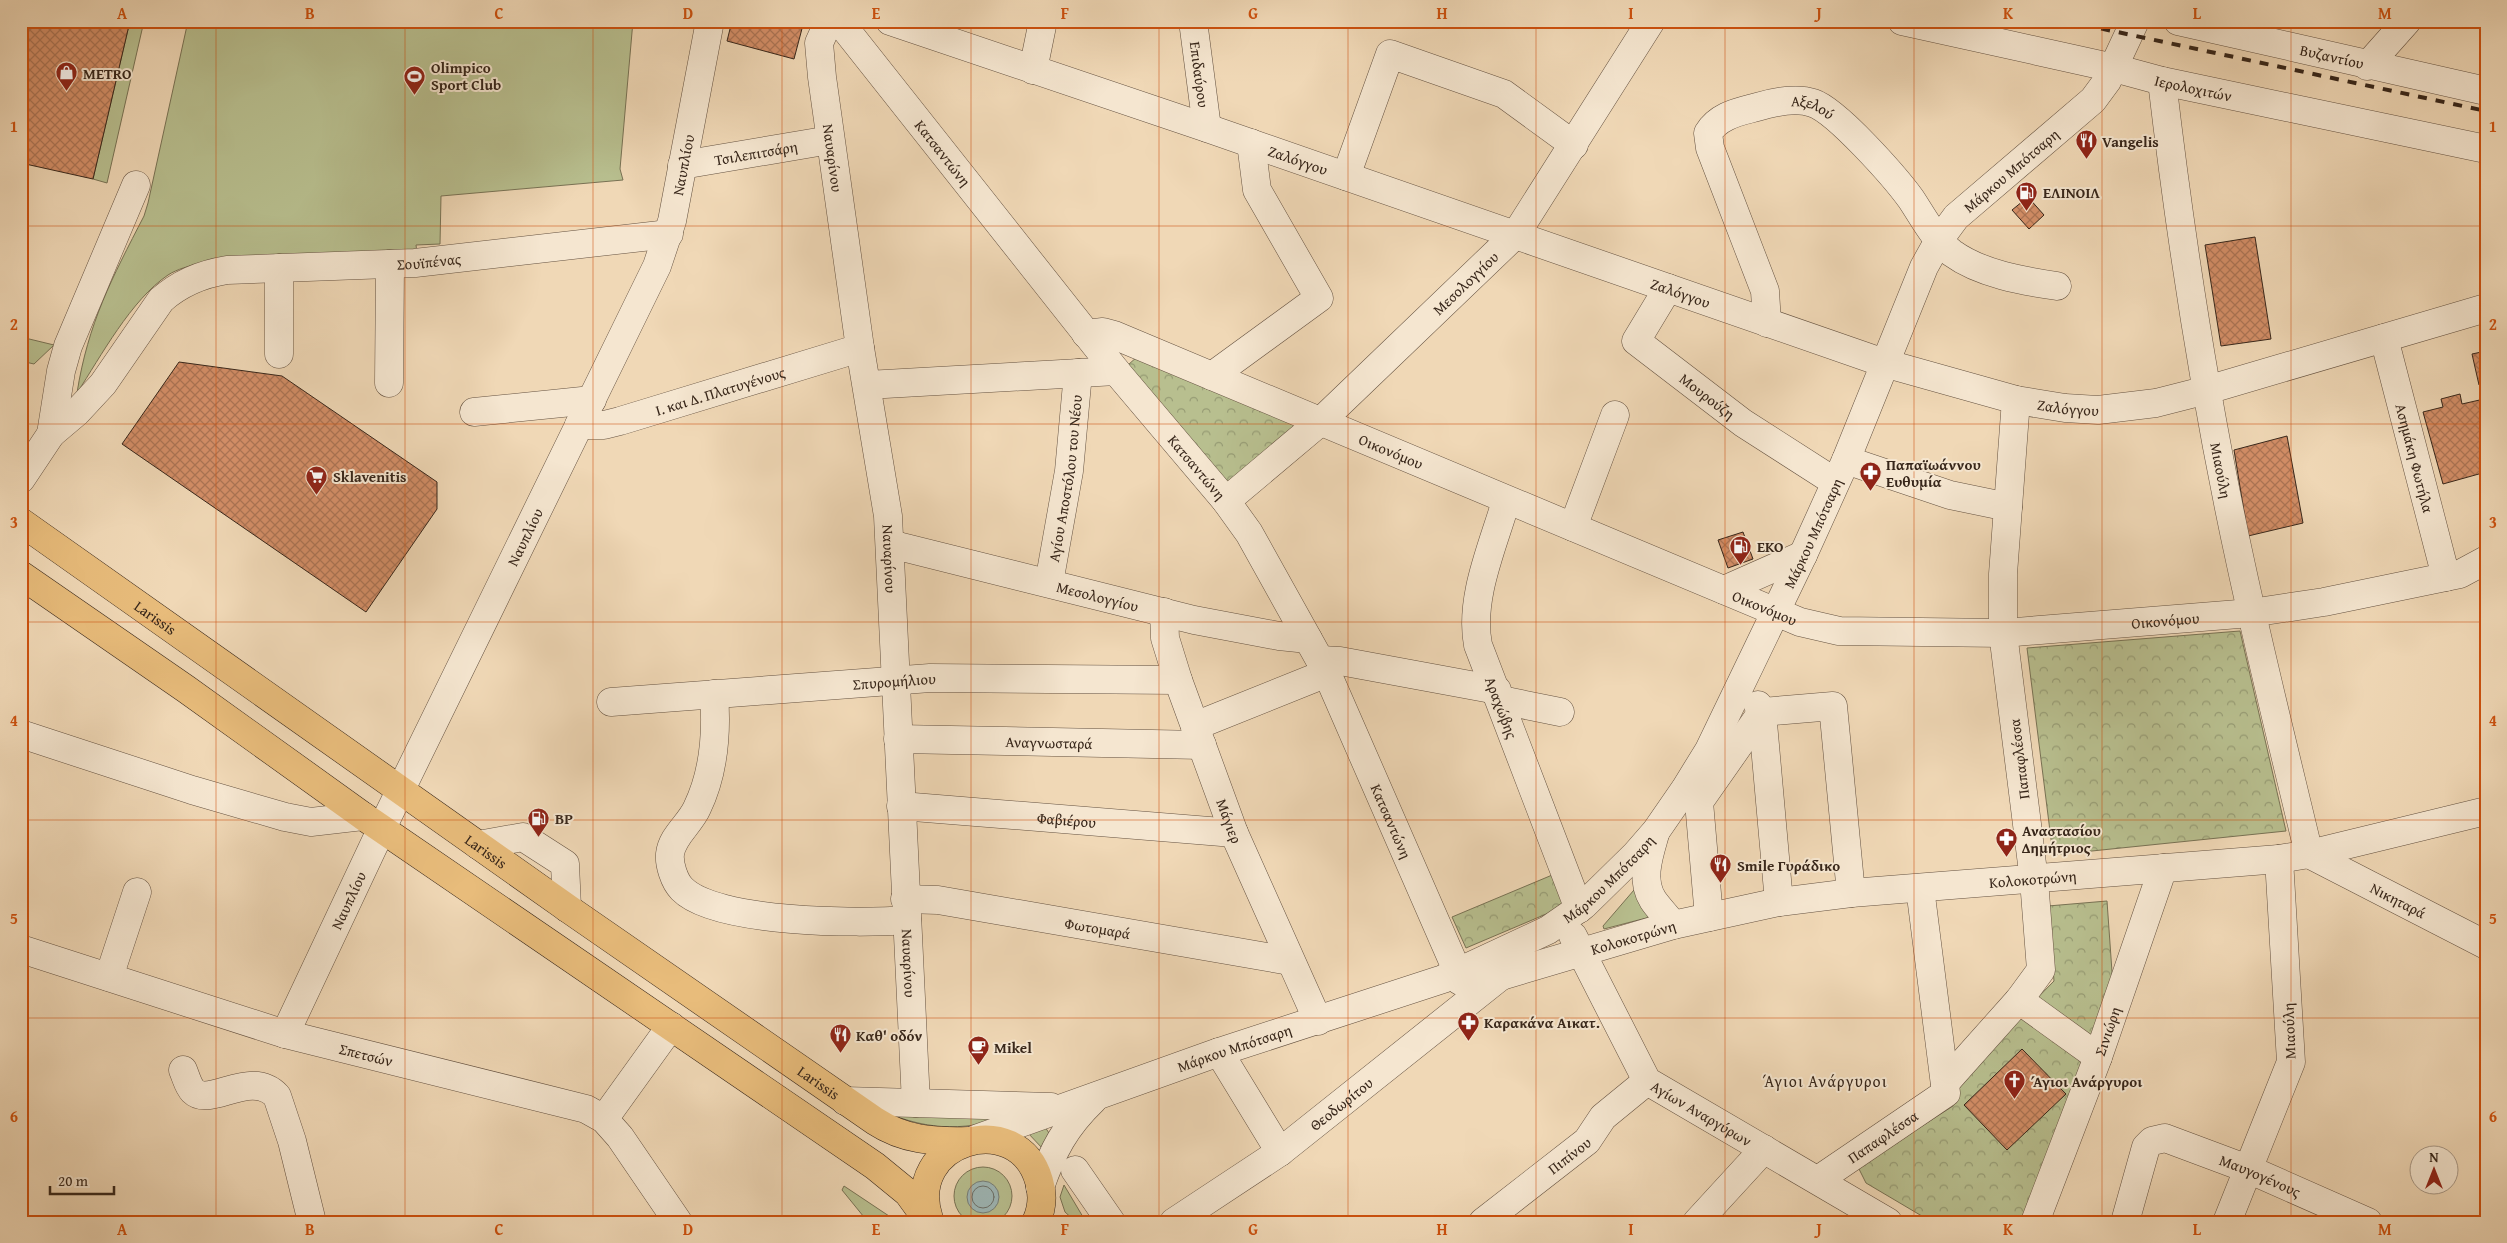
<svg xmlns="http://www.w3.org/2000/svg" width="2507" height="1243" font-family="'Gentium Book Plus',serif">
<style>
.grass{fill:#b8bf8f;stroke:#787254}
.park{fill:url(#park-crowns);stroke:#787254}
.water{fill:#9eb8b8;stroke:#757e79}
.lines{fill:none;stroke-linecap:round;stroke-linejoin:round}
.shore{stroke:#6a6f69;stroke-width:1}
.building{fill:url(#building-cross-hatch);stroke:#37261a}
.minor-casing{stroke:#655241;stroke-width:29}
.major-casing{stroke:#37261a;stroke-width:29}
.minor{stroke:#f5e6d0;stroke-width:28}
.major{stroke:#e8bc7b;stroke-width:28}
.rail{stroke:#37261a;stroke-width:4;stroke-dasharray:9 9;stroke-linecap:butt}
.grid{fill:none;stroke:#cd510e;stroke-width:1;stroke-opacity:0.55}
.labels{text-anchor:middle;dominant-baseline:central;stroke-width:4;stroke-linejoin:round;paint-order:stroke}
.street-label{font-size:15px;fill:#37261a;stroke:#f5e6d0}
.poi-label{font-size:15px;font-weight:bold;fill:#37261a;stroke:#f5e6d0;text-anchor:start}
.neighbourhood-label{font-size:16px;letter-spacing:1px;fill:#37261a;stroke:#f5e6d0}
.neatline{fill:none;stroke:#cd510e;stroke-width:2}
.grid-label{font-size:16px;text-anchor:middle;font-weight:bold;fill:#cd510e}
</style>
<defs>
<pattern id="park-crowns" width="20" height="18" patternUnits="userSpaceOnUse" patternTransform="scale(1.25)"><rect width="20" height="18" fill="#b8bf8f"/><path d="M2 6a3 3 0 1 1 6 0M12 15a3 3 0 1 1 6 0" fill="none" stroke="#969b74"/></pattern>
<pattern id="building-cross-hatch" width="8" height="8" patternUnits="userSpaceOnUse" patternTransform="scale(1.25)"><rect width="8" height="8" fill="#d38e67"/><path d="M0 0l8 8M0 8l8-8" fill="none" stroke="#ac7454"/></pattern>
</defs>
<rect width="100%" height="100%" fill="#f0d8b6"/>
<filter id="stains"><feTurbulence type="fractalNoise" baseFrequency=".004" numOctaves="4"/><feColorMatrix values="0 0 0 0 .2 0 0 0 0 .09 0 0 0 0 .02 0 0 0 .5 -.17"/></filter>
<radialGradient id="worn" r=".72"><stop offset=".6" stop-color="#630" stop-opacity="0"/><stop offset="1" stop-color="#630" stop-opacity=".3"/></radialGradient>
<g class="grass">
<path d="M130,21H144L107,183L93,179Z"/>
<path d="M188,21H633L620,169L623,180L441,196L440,244L416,245L417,253L200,263C190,266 177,269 168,275C131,300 101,356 77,393C88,323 112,278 144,216L148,203Z"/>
<path d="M21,337L54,345L34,364L21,361Z"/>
<path d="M1634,890L1650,917L1604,929L1603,926Z"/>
<path d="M883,1111L1017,1114C969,1131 930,1132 883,1111Z"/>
<path d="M1045,1127L1051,1136L1043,1149L1027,1132Z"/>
<circle cx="983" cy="1196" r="29"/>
<path d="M1064,1185L1086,1222H1076L1065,1212L1060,1197Z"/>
<path d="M844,1186L898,1222H868L842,1190Z"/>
</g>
<g class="park">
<path d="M1138,356L1298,427L1229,485L1128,365Z"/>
<path d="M2240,631L2286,831L2053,855L2027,648Z"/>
<path d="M1557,873L1567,899L1551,912L1466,948L1452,917Z"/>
<path d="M2107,901L2113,986L2025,1222H1932L1866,1183L1858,1167L1953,1106L1958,1079L2054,981L2048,906Z"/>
</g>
<circle class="water" cx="983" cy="1197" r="16"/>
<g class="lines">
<circle class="shore" cx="983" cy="1197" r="11"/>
</g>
<g class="building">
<path d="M21,21H130L93,179L21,163Z"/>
<path d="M732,21H804L794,59L727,41Z"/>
<path d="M2028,197L2044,215L2029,229L2012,210Z"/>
<path d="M2255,237L2271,339L2221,346L2205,245Z"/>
<path d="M2486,351V384L2479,385L2472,354Z"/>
<path d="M179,362L282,376L437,482V509L366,612L122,444Z"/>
<path d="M2460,394L2462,404L2484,399L2486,472L2443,484L2423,412L2443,407L2441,399Z"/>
<path d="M2287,436L2303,523L2248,536L2234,450Z"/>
<path d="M1743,532L1753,559L1728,568L1718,540Z"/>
<path d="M2022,1049L2066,1094L2007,1150L1964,1105Z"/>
</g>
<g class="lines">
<defs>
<g id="minor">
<path id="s1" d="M829,21L819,43L822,77L860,348L888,516L916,1103"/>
<path id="s2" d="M839,21L1116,371L1226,501L1249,533L1327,673L1458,973"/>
<path id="s3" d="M890,21L1207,128L1884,363L2016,400L2065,408L2098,410L2156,403L2207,390L2486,308"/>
<path id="s4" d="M1193,21L1207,128"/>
<path id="s5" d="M1902,21L2114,68L2162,81L2486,149"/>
<path id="s6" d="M2178,21L2486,91"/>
<path d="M2367,66L2407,21"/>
<path d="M1033,70L1043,21"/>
<path id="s7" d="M2162,81C2181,243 2206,405 2241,565C2262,662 2286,758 2309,854L2486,945"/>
<path id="s8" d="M682,165L830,140"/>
<path d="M1346,176L1390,54L1504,94L1574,145"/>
<path id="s9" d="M1668,288L1636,341L1743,423L1835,482"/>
<path id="s10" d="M1767,323L1765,291L1710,148L1708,133C1719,115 1739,112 1757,107C1774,102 1796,97 1813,103C1837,111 1895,177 1911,199C1923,217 1934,239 1952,253C1981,274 2023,281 2057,286"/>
<path id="s11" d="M1086,334L1103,332L1114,335L1800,622L1839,631L2003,633L2251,613L2324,602L2460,574L2486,560"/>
<path id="s12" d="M2384,338L2446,577"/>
<path d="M279,354V268"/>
<path d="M1212,376L1319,298L1257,190L1251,143"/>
<path d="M389,383L390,264"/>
<path d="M867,385L1116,371"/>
<path d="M474,412L592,400"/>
<path id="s13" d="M579,425H604L620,421L860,348"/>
<path d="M51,434L61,371L68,346L136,185"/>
<path d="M1846,460L1950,495L2008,507"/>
<path id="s14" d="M21,479L51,434L77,412L103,384L161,300C180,283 202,274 227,270L415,263L669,234"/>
<path id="s15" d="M1226,501L1320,422L1516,234L1651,21"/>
<path id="s16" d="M1506,501C1493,546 1469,598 1478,645L1579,909"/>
<path d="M1573,527L1615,415"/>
<path id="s17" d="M890,544L1194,620L1279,636L1308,639"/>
<path id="s18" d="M1049,583L1069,471L1078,373"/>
<path d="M1724,590L1803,555"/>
<path id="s19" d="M1164,612L1165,638L1178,680L1234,833L1318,1021"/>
<path d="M1320,660L1340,661L1497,690"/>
<path d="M714,694C717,732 714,773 697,808C690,824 672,836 670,854C669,864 674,881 682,889C715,923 859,924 907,920"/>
<path d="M1501,700L1560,712"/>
<path id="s20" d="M611,702L930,678L1178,680"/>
<path d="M1758,705L1762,712L1779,902"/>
<path d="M1195,726L1327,673"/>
<path d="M21,734L192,790L285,817L311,822L363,816"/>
<path id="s21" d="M898,739L1202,745"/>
<path id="s22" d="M901,806L1234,833"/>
<path d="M1655,834C1649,855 1640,880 1653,900C1659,909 1667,916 1673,925"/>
<path d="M478,845L523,837L565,864L567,908"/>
<path id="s23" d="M905,899L938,900L1290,961"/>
<path d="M1709,917L1699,802L1762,712L1833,706L1851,893"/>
<path id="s24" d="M1573,936L1647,1081L1888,1222"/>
<path id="s25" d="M21,949L285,1034L586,1109L604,1119L620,1137L678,1222"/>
<path d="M109,977L137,892"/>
<path id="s26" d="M1460,981L1501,976L1673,925L1779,902L1851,893L2279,859L2309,854L2486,811"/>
<path d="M2019,1000L2098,1057"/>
<path id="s27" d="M285,1034L382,828L657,266L672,221L710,21"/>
<path d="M1219,1052L1280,1152"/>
<path d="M183,1070C186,1077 188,1086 193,1091C210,1108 251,1068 277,1096L292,1141L312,1222"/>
<path d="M1945,1083L2019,1000L2041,970L2034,880L2003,633V574L2016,400"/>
<path d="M845,1101L1051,1107"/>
<path d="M604,1119L671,1026"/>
<path id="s28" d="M976,1139L1219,1052L1443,979L1548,930L1584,905L1636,854L1656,831L1685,789L1709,750L1803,555L1846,460L1924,267L1939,240L1956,217L2093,100L2107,81L2135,21"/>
<path d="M1075,1170L1111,1222"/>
<path id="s29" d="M1818,1180L1946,1093L1920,888"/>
<path d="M1040,1187C1053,1150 1065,1127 1093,1100"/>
<path id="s30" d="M1174,1222L1280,1152L1501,976"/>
<path id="s31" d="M1483,1222L1587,1141L1603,1117L1647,1081"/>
<path d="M1697,1222L1764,1149"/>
<path id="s32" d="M2035,1222L2098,1057L2163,868"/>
<path id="s33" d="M2125,1222L2146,1147L2152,1141L2165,1138L2248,1169L2368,1222"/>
<path d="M2227,1222L2291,1062L2279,859"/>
</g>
<g id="major">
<path id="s34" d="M21,522L570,910L875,1121C904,1140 934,1142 968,1141"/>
<path d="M21,575L186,689L363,816L875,1166L908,1193L929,1222"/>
<path d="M929,1219C903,1140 1018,1107 1039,1181C1043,1194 1042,1209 1036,1222"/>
</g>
</defs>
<use href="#minor" class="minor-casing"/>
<use href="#major" class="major-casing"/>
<use href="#minor" class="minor"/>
<use href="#major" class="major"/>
<path class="rail" d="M2066,21L2486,111"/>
</g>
<path class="grid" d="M216,21V1222M405,21V1222M593,21V1222M782,21V1222M971,21V1222M1159,21V1222M1348,21V1222M1536,21V1222M1725,21V1222M1914,21V1222M2102,21V1222M2291,21V1222M21,226H2486M21,424H2486M21,622H2486M21,820H2486M21,1018H2486"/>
<defs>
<symbol id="shop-pin" viewBox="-11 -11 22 30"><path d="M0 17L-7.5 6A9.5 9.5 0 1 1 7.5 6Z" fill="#8f2418" stroke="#f5e6d0"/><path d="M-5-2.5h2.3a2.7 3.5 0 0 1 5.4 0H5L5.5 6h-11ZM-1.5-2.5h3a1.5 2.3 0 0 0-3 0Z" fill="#fff"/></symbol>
<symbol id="stadium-pin" viewBox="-11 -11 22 30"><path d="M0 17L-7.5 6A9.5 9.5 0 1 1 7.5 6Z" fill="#8f2418" stroke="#f5e6d0"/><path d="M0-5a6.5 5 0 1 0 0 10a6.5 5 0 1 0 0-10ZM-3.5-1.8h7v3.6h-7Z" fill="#fff"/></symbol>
<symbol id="restaurant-pin" viewBox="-11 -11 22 30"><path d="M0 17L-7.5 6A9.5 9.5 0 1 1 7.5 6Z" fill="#8f2418" stroke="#f5e6d0"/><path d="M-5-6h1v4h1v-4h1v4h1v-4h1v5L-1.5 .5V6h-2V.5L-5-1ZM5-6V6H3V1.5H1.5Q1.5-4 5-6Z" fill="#fff"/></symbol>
<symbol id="fuel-pin" viewBox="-11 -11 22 30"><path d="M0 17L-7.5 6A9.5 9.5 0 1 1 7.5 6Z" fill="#8f2418" stroke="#f5e6d0"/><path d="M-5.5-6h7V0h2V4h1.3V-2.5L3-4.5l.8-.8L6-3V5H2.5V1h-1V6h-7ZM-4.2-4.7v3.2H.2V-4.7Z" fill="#fff"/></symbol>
<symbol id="pharmacy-pin" viewBox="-11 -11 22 30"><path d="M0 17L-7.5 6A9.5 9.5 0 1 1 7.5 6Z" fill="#8f2418" stroke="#f5e6d0"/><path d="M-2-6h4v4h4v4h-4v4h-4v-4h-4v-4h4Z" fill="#fff"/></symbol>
<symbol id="supermarket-pin" viewBox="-11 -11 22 30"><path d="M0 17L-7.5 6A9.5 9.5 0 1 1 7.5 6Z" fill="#8f2418" stroke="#f5e6d0"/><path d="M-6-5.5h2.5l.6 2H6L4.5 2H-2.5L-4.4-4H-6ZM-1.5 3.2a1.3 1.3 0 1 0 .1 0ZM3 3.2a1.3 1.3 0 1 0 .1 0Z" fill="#fff"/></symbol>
<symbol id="cafe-pin" viewBox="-11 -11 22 30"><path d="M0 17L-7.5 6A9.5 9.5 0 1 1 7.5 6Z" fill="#8f2418" stroke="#f5e6d0"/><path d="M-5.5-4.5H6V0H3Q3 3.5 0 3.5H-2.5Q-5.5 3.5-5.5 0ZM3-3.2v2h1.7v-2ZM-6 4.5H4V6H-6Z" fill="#fff"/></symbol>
<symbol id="church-pin" viewBox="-11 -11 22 30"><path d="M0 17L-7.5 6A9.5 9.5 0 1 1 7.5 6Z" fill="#8f2418" stroke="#f5e6d0"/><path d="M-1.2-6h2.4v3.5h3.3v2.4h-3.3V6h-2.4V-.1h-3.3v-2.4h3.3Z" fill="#fff"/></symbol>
</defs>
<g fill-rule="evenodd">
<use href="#shop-pin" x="54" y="60" width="25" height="34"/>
<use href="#stadium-pin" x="402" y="64" width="25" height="34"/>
<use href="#restaurant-pin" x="2074" y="128" width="25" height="34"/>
<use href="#fuel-pin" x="2014" y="180" width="25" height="34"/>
<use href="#pharmacy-pin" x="1858" y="460" width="25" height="34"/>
<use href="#supermarket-pin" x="304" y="464" width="25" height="34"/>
<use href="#fuel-pin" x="1728" y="534" width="25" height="34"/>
<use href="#fuel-pin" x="526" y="806" width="25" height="34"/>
<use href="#pharmacy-pin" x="1994" y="826" width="25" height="34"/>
<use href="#restaurant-pin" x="1708" y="852" width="25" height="34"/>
<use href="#pharmacy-pin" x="1456" y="1010" width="25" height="34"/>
<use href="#restaurant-pin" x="828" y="1022" width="25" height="34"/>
<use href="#cafe-pin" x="966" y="1034" width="25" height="34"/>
<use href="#church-pin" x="2002" y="1068" width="25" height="34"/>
</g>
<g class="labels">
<g class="street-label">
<text stroke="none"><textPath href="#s6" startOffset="158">Βυζαντίου</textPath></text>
<text stroke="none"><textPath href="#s4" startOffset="54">Επιδαύρου</textPath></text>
<text stroke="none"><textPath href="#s5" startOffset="299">Ιερολοχιτών</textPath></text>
<text stroke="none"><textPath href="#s10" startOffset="315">Αξελού</textPath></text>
<text stroke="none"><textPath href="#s2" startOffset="168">Κατσαντώνη</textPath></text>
<text stroke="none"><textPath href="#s8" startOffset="75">Τσιλεπιτσάρη</textPath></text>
<text stroke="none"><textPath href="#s1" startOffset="140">Ναυαρίνου</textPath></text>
<text stroke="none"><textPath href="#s3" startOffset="431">Ζαλόγγου</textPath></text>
<text stroke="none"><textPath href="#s27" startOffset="958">Ναυπλίου</textPath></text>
<text stroke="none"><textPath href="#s28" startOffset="1514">Μάρκου Μπότσαρη</textPath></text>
<text stroke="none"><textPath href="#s14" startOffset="504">Σουϊπένας</textPath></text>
<text stroke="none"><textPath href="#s15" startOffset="324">Μεσολογγίου</textPath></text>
<text stroke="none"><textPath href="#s3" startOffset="836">Ζαλόγγου</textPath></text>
<text stroke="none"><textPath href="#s13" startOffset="146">Ι. και Δ. Πλατυγένους</textPath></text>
<text stroke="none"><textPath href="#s9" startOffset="152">Μουρούζη</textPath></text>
<text stroke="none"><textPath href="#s3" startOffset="1241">Ζαλόγγου</textPath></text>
<text stroke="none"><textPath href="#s11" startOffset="329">Οικονόμου</textPath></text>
<text stroke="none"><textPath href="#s12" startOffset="124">Ασημάκη Φωτήλα</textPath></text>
<text stroke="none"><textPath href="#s2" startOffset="572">Κατσαντώνη</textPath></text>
<text stroke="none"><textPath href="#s7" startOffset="394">Μιαούλη</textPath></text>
<text stroke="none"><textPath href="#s18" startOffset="106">Αγίου Αποστόλου του Νέου</textPath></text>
<text stroke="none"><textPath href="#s28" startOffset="1094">Μάρκου Μπότσαρη</textPath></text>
<text stroke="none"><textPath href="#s27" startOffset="552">Ναυπλίου</textPath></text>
<text stroke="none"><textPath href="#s1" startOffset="545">Ναυαρίνου</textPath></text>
<text stroke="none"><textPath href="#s17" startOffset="214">Μεσολογγίου</textPath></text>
<text stroke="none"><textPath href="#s11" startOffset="734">Οικονόμου</textPath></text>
<text stroke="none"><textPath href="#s34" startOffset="165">Larissis</textPath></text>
<text stroke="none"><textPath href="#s11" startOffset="1139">Οικονόμου</textPath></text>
<text stroke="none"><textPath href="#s20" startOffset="284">Σπυρομήλιου</textPath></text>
<text stroke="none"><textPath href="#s16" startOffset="215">Αραχώβης</textPath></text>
<text stroke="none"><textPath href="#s21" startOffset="151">Αναγνωσταρά</textPath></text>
<text transform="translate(2019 759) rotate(-97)">Παπαφλέσσα</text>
<text stroke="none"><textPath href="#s22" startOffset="166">Φαβιέρου</textPath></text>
<text stroke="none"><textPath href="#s19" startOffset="220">Μάγιερ</textPath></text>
<text stroke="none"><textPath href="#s2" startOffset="978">Κατσαντώνη</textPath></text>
<text stroke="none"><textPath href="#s34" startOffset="570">Larissis</textPath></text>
<text stroke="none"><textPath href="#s28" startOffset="689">Μάρκου Μπότσαρη</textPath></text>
<text stroke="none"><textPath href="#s26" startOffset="584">Κολοκοτρώνη</textPath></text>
<text stroke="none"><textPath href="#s7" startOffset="888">Νικηταρά</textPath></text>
<text stroke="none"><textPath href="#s27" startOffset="148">Ναυπλίου</textPath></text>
<text stroke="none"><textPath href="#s23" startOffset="195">Φωτομαρά</textPath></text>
<text stroke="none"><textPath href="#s26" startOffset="179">Κολοκοτρώνη</textPath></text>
<text stroke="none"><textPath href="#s1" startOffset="950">Ναυαρίνου</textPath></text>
<text transform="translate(2289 1031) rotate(-92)">Μιαούλη</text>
<text stroke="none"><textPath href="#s32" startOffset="204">Σινιώρη</textPath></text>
<text stroke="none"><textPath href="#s28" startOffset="274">Μάρκου Μπότσαρη</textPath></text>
<text stroke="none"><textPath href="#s25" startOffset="361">Σπετσών</textPath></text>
<text stroke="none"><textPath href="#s34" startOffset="975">Larissis</textPath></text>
<text stroke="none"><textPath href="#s30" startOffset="205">Θεοδωρίτου</textPath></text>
<text stroke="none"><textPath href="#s24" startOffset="226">Αγίων Αναργύρων</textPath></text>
<text stroke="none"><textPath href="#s29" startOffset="78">Παπαφλέσσα</textPath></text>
<text stroke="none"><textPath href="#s31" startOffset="109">Πιπίνου</textPath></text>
<text stroke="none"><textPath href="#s33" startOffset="202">Μαυγογένους</textPath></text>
</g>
<g class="poi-label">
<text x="431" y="67">Olimpico<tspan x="431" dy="17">Sport Club</tspan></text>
<text x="83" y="73">METRO</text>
<text x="2102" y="141">Vangelis</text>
<text x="2043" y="192">ΕΛΙΝΟΙΛ</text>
<text x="1886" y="464">Παπαϊωάννου<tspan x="1886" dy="17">Ευθυμία</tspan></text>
<text x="333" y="476">Sklavenitis</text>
<text x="1757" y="546">EKO</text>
<text x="555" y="818">BP</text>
<text x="2022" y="830">Αναστασίου<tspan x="2022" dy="17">Δημήτριος</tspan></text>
<text x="1737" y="865">Smile Γυράδικο</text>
<text x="1484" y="1022">Καρακάνα Αικατ.</text>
<text x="856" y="1035">Καθ' οδόν</text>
<text x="994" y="1047">Mikel</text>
<text x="2031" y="1081">Άγιοι Ανάργυροι</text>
</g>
<g class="neighbourhood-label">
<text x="1825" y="1081">Άγιοι Ανάργυροι</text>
</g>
</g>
<rect width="2507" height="1243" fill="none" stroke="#f0d8b6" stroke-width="55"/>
<g transform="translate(2434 1170)"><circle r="24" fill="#f5e6d0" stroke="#a99987"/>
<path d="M0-4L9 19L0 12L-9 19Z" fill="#8f2418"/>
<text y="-8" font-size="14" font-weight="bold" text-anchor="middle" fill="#37261a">N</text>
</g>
<path d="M50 1186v8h64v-8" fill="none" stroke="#37261a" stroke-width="2.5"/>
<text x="58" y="1186" font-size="15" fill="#37261a" stroke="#f5e6d0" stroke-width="4" paint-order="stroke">20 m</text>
<rect x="28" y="28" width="2452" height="1188" class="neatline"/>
<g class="grid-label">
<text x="122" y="19">A</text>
<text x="310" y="19">B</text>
<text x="499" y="19">C</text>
<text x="688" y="19">D</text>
<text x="876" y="19">E</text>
<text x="1065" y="19">F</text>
<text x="1253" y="19">G</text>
<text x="1442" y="19">H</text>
<text x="1631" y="19">I</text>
<text x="1819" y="19">J</text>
<text x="2008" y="19">K</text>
<text x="2197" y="19">L</text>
<text x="2385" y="19">M</text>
<text x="14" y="132">1</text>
<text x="2493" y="132">1</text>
<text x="14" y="330">2</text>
<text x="2493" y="330">2</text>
<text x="14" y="528">3</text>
<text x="2493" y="528">3</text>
<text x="14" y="726">4</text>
<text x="2493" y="726">4</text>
<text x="14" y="924">5</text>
<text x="2493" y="924">5</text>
<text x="14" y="1122">6</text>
<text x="2493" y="1122">6</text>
<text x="122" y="1235">A</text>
<text x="310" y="1235">B</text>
<text x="499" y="1235">C</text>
<text x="688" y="1235">D</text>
<text x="876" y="1235">E</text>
<text x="1065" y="1235">F</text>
<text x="1253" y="1235">G</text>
<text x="1442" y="1235">H</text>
<text x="1631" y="1235">I</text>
<text x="1819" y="1235">J</text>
<text x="2008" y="1235">K</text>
<text x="2197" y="1235">L</text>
<text x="2385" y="1235">M</text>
</g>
<rect width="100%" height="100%" filter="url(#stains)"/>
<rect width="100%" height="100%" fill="url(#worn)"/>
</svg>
